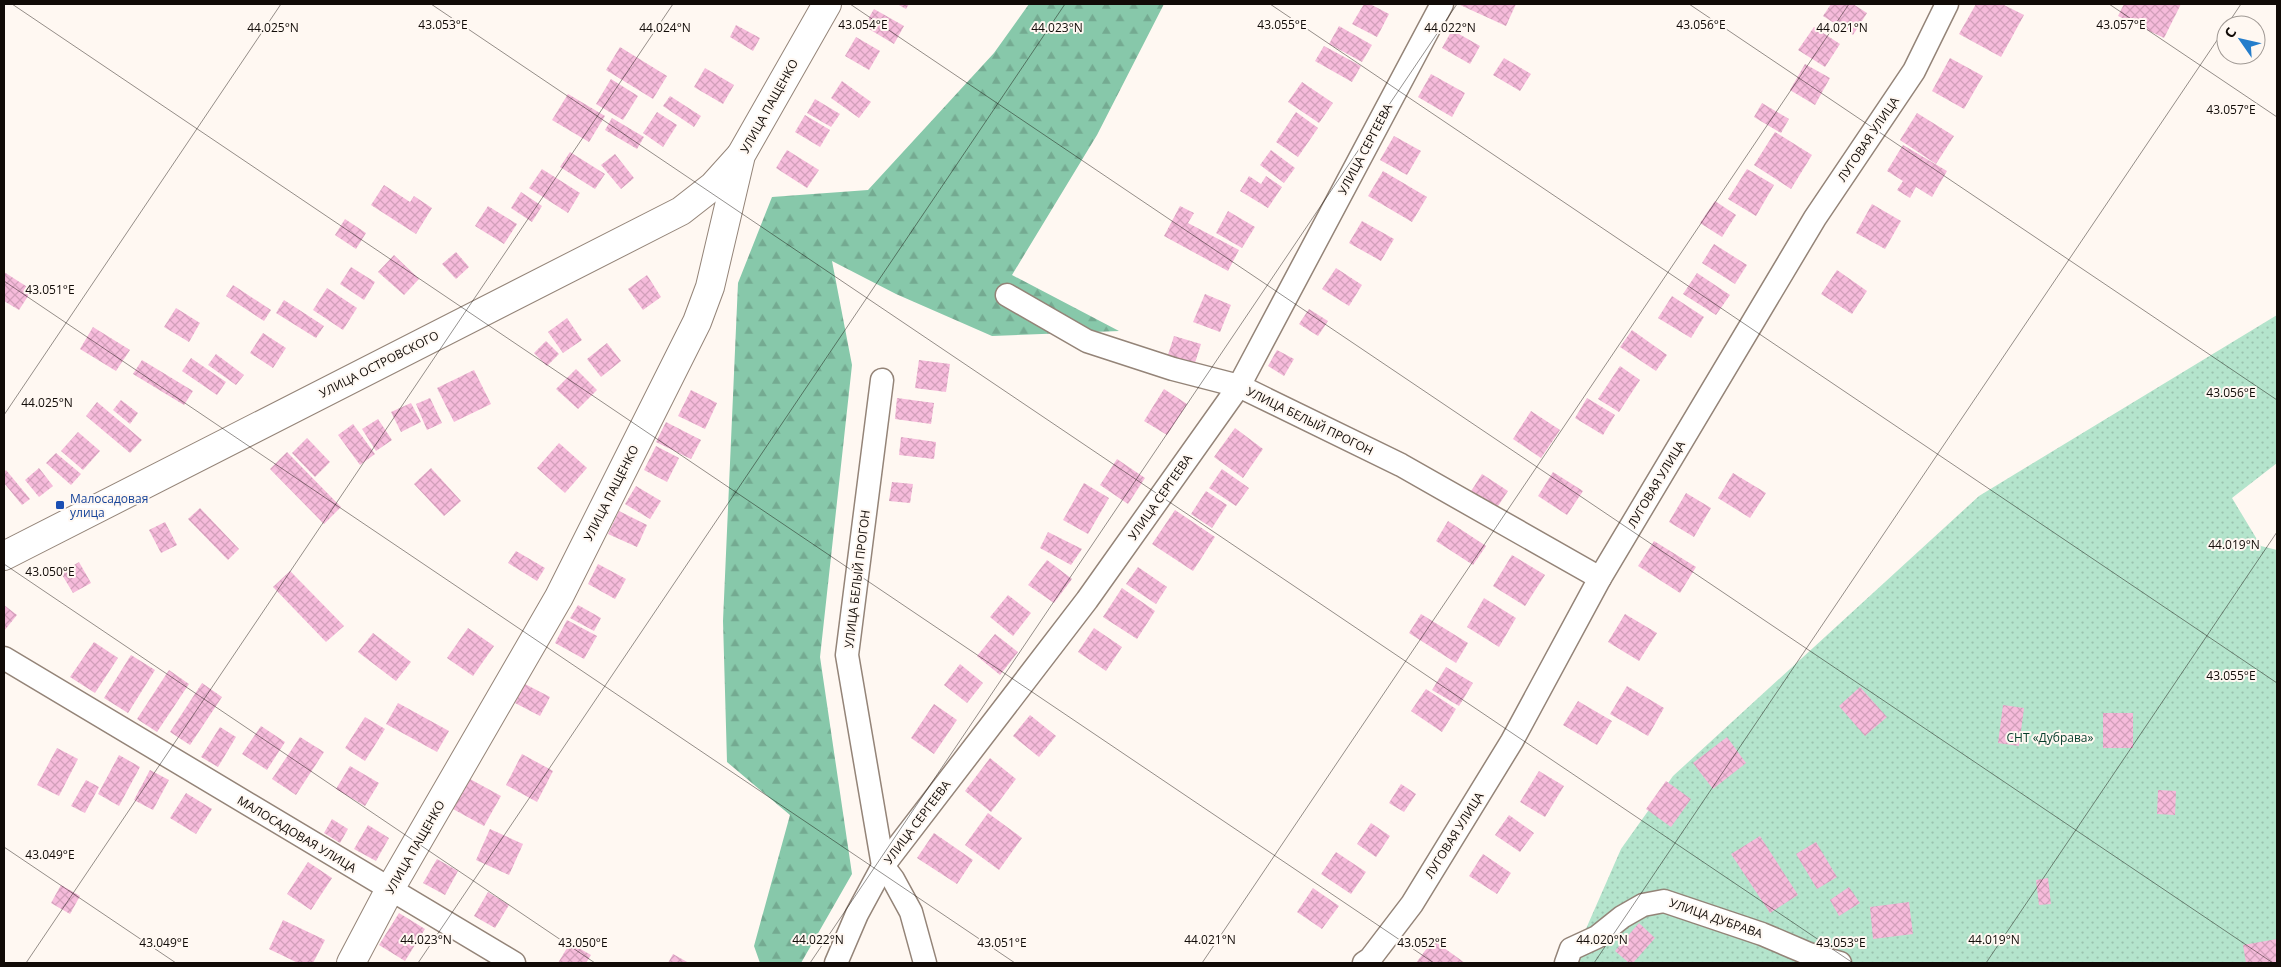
<svg xmlns="http://www.w3.org/2000/svg" width="2281" height="967" font-family="'Open Sans',sans-serif">
<style>
.forest{fill:url(#forest-firs)}
.garden{fill:url(#garden-dots)}
.building{fill:url(#building-cross-hatch)}
.lines{fill:none;stroke-linecap:round;stroke-linejoin:round}
.minor-casing{stroke:#948478;stroke-width:25}
.tertiary-casing{stroke:#948478;stroke-width:30}
.minor{stroke:#fff;stroke-width:22}
.tertiary{stroke:#fff;stroke-width:28}
.ticks{fill:none;stroke:#110b07;stroke-width:1;stroke-opacity:0.45}
.transit-dot{fill:#1a4fb4;stroke:#fff8f2;stroke-width:2}
.labels{text-anchor:middle;dominant-baseline:central;stroke-width:4;stroke-linejoin:round;paint-order:stroke}
.street-label{font-size:12px;fill:#110b07;stroke:#fff8f2}
.transit-label{font-size:12px;fill:#164399;stroke:#fff8f2;text-anchor:start}
.park-label{font-size:12px;fill:#053d2a;stroke:#fff8f2}
.ticks-label{font-size:12px;text-anchor:middle;fill:#110b07;stroke:#fff8f2;stroke-width:4;stroke-linejoin:round;paint-order:stroke}
</style>
<defs>
<pattern id="forest-firs" width="22" height="20" patternUnits="userSpaceOnUse" patternTransform="scale(1.25)"><rect width="22" height="20" fill="#87c8aa"/><path d="M5 1l3.5 6h-7zM16 11l3.5 6h-7z" fill="#74aa91"/></pattern>
<pattern id="garden-dots" width="8" height="8" patternUnits="userSpaceOnUse" patternTransform="scale(1.25)"><rect width="8" height="8" fill="#b4e4cc"/><path d="M2 2h.1M6 6h.1" fill="none" stroke="#9ac2ae" stroke-width="1.8" stroke-linecap="round"/></pattern>
<pattern id="building-cross-hatch" width="8" height="8" patternUnits="userSpaceOnUse" patternTransform="scale(1.25)"><rect width="8" height="8" fill="#f6bbdb"/><path d="M0 0l8 8M0 8l8-8" fill="none" stroke="#d29fba"/></pattern>
</defs>
<rect width="100%" height="100%" fill="#fff8f2"/>
<path class="forest" d="M1029,4H1164L1097,135L1012,275L1119,331L992,336L896,294L832,261L852,365L820,657L852,874L801,963H760L754,946L790,815L727,762L723,621L738,283L772,197L868,190L994,53Z"/>
<path class="garden" d="M2277,315V463L2232,498L2261,546L2277,550V963H1571L1621,849L1673,776L1979,496Z"/>
<g class="building">
<path d="M897,4H909L906,9Z"/>
<path d="M1364,4H1370L1389,14L1377,37L1352,24Z"/>
<path d="M1458,4H1516L1506,26Z"/>
<path d="M1831,4H1853L1867,13L1853,35L1823,16Z"/>
<path d="M1976,4H2002L2024,15L2001,57L1959,34Z"/>
<path d="M2124,4H2181L2164,38L2118,16Z"/>
<path d="M874,9L904,26L894,44L864,26Z"/>
<path d="M736,25L760,38L753,51L730,37Z"/>
<path d="M1339,26L1372,45L1362,62L1329,44Z"/>
<path d="M1814,27L1840,44L1825,67L1798,50Z"/>
<path d="M1452,30L1480,46L1470,64L1442,48Z"/>
<path d="M856,37L880,51L869,70L845,56Z"/>
<path d="M1324,46L1361,66L1352,82L1315,61Z"/>
<path d="M620,47L667,76L653,99L606,70Z"/>
<path d="M1504,58L1531,74L1520,91L1493,75Z"/>
<path d="M1950,58L1983,76L1964,109L1932,91Z"/>
<path d="M1805,64L1830,78L1815,105L1790,90Z"/>
<path d="M705,68L734,85L723,104L694,87Z"/>
<path d="M1431,74L1465,93L1452,117L1418,97Z"/>
<path d="M611,79L638,96L623,120L596,104Z"/>
<path d="M842,81L871,102L859,118L831,98Z"/>
<path d="M1302,82L1333,103L1319,123L1288,102Z"/>
<path d="M568,94L605,116L589,142L552,120Z"/>
<path d="M670,96L701,116L694,127L663,106Z"/>
<path d="M815,99L840,114L831,127L807,113Z"/>
<path d="M1762,103L1789,119L1781,133L1754,117Z"/>
<path d="M657,112L677,125L663,147L643,133Z"/>
<path d="M1296,112L1318,128L1298,157L1276,142Z"/>
<path d="M1917,113L1954,136L1936,164L1900,140Z"/>
<path d="M805,115L830,130L820,147L795,132Z"/>
<path d="M612,118L644,137L637,149L605,130Z"/>
<path d="M1775,132L1812,155L1791,189L1754,165Z"/>
<path d="M1394,136L1421,151L1407,175L1380,160Z"/>
<path d="M1903,145L1947,171L1932,197L1916,187L1910,198L1897,190L1903,181L1887,171Z"/>
<path d="M787,150L819,170L807,188L776,168Z"/>
<path d="M1271,150L1295,168L1284,183L1260,165Z"/>
<path d="M570,152L605,174L595,189L560,167Z"/>
<path d="M615,154L634,178L621,189L601,165Z"/>
<path d="M542,169L580,193L568,213L529,188Z"/>
<path d="M1747,169L1774,185L1756,216L1728,199Z"/>
<path d="M1383,171L1427,197L1412,222L1368,196Z"/>
<path d="M1249,176L1261,184L1266,176L1282,187L1268,208L1240,191Z"/>
<path d="M384,185L410,202L414,196L432,208L416,234L371,205Z"/>
<path d="M521,192L542,206L532,222L511,208Z"/>
<path d="M1715,201L1736,215L1722,237L1700,223Z"/>
<path d="M1872,204L1901,221L1885,249L1856,233Z"/>
<path d="M488,206L517,224L504,244L475,226Z"/>
<path d="M1180,206L1194,213L1188,223L1239,250L1228,271L1164,236Z"/>
<path d="M1228,211L1255,227L1242,248L1216,233Z"/>
<path d="M345,219L366,233L356,249L335,235Z"/>
<path d="M1362,221L1394,239L1381,261L1349,243Z"/>
<path d="M1714,244L1747,265L1735,284L1702,263Z"/>
<path d="M456,252L469,267L456,279L442,264Z"/>
<path d="M394,255L419,279L404,295L378,272Z"/>
<path d="M351,267L375,282L364,300L340,284Z"/>
<path d="M1336,268L1362,285L1349,306L1322,289Z"/>
<path d="M1837,270L1867,291L1852,314L1821,294Z"/>
<path d="M4,272L32,290L19,310L4,301Z"/>
<path d="M1697,273L1730,295L1716,315L1683,294Z"/>
<path d="M647,275L661,297L643,310L628,289Z"/>
<path d="M233,285L271,310L264,321L226,296Z"/>
<path d="M327,288L357,308L343,330L313,310Z"/>
<path d="M1205,294L1231,305L1220,332L1193,322Z"/>
<path d="M1672,296L1704,317L1691,338L1658,318Z"/>
<path d="M284,300L324,326L316,338L276,313Z"/>
<path d="M176,308L200,323L189,342L164,327Z"/>
<path d="M1309,309L1328,321L1318,336L1299,324Z"/>
<path d="M567,318L582,340L563,353L548,332Z"/>
<path d="M93,327L130,350L116,371L80,349Z"/>
<path d="M1632,330L1667,355L1656,371L1620,347Z"/>
<path d="M263,333L286,348L273,368L250,353Z"/>
<path d="M1174,336L1201,344L1194,366L1167,358Z"/>
<path d="M546,341L559,354L547,366L534,353Z"/>
<path d="M607,343L621,361L601,377L587,359Z"/>
<path d="M1277,350L1294,359L1284,376L1268,366Z"/>
<path d="M216,354L244,375L236,385L208,365Z"/>
<path d="M191,358L226,382L217,395L182,371Z"/>
<path d="M142,360L193,391L184,405L133,374Z"/>
<path d="M919,360L950,364L946,392L915,388Z"/>
<path d="M1620,366L1640,380L1619,412L1598,399Z"/>
<path d="M576,369L597,390L578,409L556,389Z"/>
<path d="M474,370L491,404L454,422L437,388Z"/>
<path d="M1164,389L1187,404L1167,435L1144,421Z"/>
<path d="M691,390L717,403L705,429L678,416Z"/>
<path d="M430,398L442,423L427,430L416,404Z"/>
<path d="M897,398L934,403L931,424L895,419Z"/>
<path d="M1587,398L1615,415L1603,435L1575,418Z"/>
<path d="M121,400L138,413L130,424L113,410Z"/>
<path d="M97,402L142,440L130,453L86,416Z"/>
<path d="M411,403L421,422L401,432L391,412Z"/>
<path d="M1531,411L1560,430L1541,458L1513,439Z"/>
<path d="M378,419L392,440L376,451L362,429Z"/>
<path d="M666,422L701,440L691,459L656,442Z"/>
<path d="M353,424L375,454L360,465L338,435Z"/>
<path d="M1235,428L1263,449L1243,478L1214,457Z"/>
<path d="M78,432L100,451L83,470L61,451Z"/>
<path d="M901,437L936,442L934,459L899,455Z"/>
<path d="M307,438L330,462L315,477L292,453Z"/>
<path d="M559,443L587,468L565,493L537,468Z"/>
<path d="M656,446L679,458L667,482L644,470Z"/>
<path d="M287,452L341,507L324,524L270,469Z"/>
<path d="M56,453L81,474L71,485L46,463Z"/>
<path d="M1117,459L1145,478L1128,504L1100,485Z"/>
<path d="M39,468L53,486L39,497L25,480Z"/>
<path d="M431,468L461,501L444,516L414,484Z"/>
<path d="M1222,469L1249,488L1236,506L1209,488Z"/>
<path d="M6,470L30,499L22,505L4,483V472Z"/>
<path d="M1553,472L1583,491L1567,515L1538,496Z"/>
<path d="M1733,473L1766,493L1750,518L1718,498Z"/>
<path d="M1482,474L1508,491L1494,512L1468,496Z"/>
<path d="M892,482L913,484L910,503L889,501Z"/>
<path d="M1084,483L1109,498L1088,534L1063,520Z"/>
<path d="M636,486L661,501L650,519L625,504Z"/>
<path d="M1206,491L1227,505L1212,528L1191,514Z"/>
<path d="M1686,493L1711,508L1694,537L1669,522Z"/>
<path d="M200,508L239,549L228,560L188,519Z"/>
<path d="M1175,510L1215,537L1193,571L1152,544Z"/>
<path d="M619,511L647,525L637,547L608,534Z"/>
<path d="M1448,521L1486,546L1473,565L1436,541Z"/>
<path d="M165,522L177,545L161,553L149,530Z"/>
<path d="M1048,532L1082,549L1071,565L1040,548Z"/>
<path d="M1654,541L1696,567L1680,593L1638,566Z"/>
<path d="M516,551L545,568L537,581L508,563Z"/>
<path d="M1512,555L1545,575L1525,606L1493,586Z"/>
<path d="M1047,560L1072,579L1054,603L1028,585Z"/>
<path d="M79,562L91,583L73,593L61,573Z"/>
<path d="M598,564L626,579L615,599L588,584Z"/>
<path d="M1138,567L1167,587L1156,604L1126,584Z"/>
<path d="M290,571L344,626L326,642L273,587Z"/>
<path d="M1122,588L1155,611L1137,639L1103,617Z"/>
<path d="M1008,595L1031,613L1013,636L990,617Z"/>
<path d="M1484,598L1516,618L1499,647L1467,627Z"/>
<path d="M4,605L17,615L4,631Z"/>
<path d="M578,605L601,618L594,631L570,618Z"/>
<path d="M1421,614L1468,643L1456,663L1409,633Z"/>
<path d="M1625,614L1657,633L1639,661L1608,642Z"/>
<path d="M567,620L597,636L584,659L555,643Z"/>
<path d="M468,628L494,646L473,676L447,658Z"/>
<path d="M1094,628L1122,647L1106,671L1078,652Z"/>
<path d="M373,633L411,662L396,681L358,652Z"/>
<path d="M995,634L1018,652L1000,675L977,656Z"/>
<path d="M94,642L118,658L95,693L70,677Z"/>
<path d="M131,655L155,670L128,713L104,698Z"/>
<path d="M960,664L983,683L967,703L944,685Z"/>
<path d="M1446,667L1473,683L1459,706L1432,690Z"/>
<path d="M169,670L189,684L157,732L137,719Z"/>
<path d="M202,683L222,697L190,745L170,732Z"/>
<path d="M525,684L550,697L540,716L515,703Z"/>
<path d="M1627,686L1664,708L1648,736L1610,714Z"/>
<path d="M1860,687L1887,717L1865,736L1839,706Z"/>
<path d="M1426,689L1456,709L1442,732L1411,711Z"/>
<path d="M1578,701L1612,721L1597,745L1563,725Z"/>
<path d="M398,703L449,731L437,752L386,724Z"/>
<path d="M934,704L957,720L934,754L911,738Z"/>
<path d="M2003,705L2024,708L2019,746L1998,743Z"/>
<rect x="2103" y="713" width="30" height="35"/>
<path d="M1030,715L1056,736L1039,757L1013,736Z"/>
<path d="M365,717L385,729L365,761L345,748Z"/>
<path d="M261,726L285,742L267,770L242,754Z"/>
<path d="M220,727L236,737L218,767L201,757Z"/>
<path d="M300,737L324,752L296,795L272,779Z"/>
<path d="M1727,737L1746,763L1713,789L1693,763Z"/>
<path d="M57,748L78,759L59,796L37,785Z"/>
<path d="M522,754L553,771L537,802L506,785Z"/>
<path d="M119,755L140,767L119,806L98,794Z"/>
<path d="M990,758L1016,779L991,812L965,791Z"/>
<path d="M350,766L379,783L365,806L336,789Z"/>
<path d="M150,770L169,780L153,810L134,800Z"/>
<path d="M1539,771L1564,786L1545,817L1520,802Z"/>
<path d="M470,779L501,796L484,826L453,809Z"/>
<path d="M86,780L99,787L85,813L71,806Z"/>
<path d="M1666,781L1691,799L1671,827L1646,809Z"/>
<path d="M1401,784L1416,794L1404,812L1389,803Z"/>
<path d="M2158,790L2176,791L2175,815L2157,814Z"/>
<path d="M186,793L212,809L196,834L170,818Z"/>
<path d="M988,813L1022,838L999,870L965,845Z"/>
<path d="M1509,815L1534,833L1520,852L1495,835Z"/>
<path d="M332,819L348,829L340,843L324,833Z"/>
<path d="M1371,823L1390,836L1376,857L1357,844Z"/>
<path d="M368,825L389,838L376,861L354,849Z"/>
<path d="M490,829L523,844L509,875L476,860Z"/>
<path d="M934,833L973,860L957,884L917,858Z"/>
<path d="M1760,836L1798,895L1770,913L1731,854Z"/>
<path d="M1816,842L1837,877L1817,889L1796,854Z"/>
<path d="M1336,852L1366,872L1351,894L1321,874Z"/>
<path d="M1483,854L1511,873L1497,894L1469,876Z"/>
<path d="M437,859L458,871L445,895L423,883Z"/>
<path d="M308,862L332,878L311,910L287,894Z"/>
<path d="M2048,878L2051,904L2039,905L2036,880Z"/>
<path d="M61,885L80,896L70,914L51,903Z"/>
<path d="M1849,887L1860,903L1839,916L1830,900Z"/>
<path d="M1313,888L1339,906L1322,929L1297,912Z"/>
<path d="M488,892L509,905L495,928L474,916Z"/>
<path d="M1909,902L1913,934L1873,939L1870,907Z"/>
<path d="M399,913L425,929L405,961L379,945Z"/>
<path d="M283,920L325,940L313,963H298L269,949Z"/>
<path d="M1639,923L1655,938L1633,963H1629L1615,951Z"/>
<path d="M2277,939V963H2246L2243,945Z"/>
<path d="M1433,940L1465,963H1416Z"/>
<path d="M570,943L591,955L586,963H558Z"/>
<path d="M673,954L689,963H668Z"/>
</g>
<g class="lines">
<defs>
<g id="minor">
<path d="M1007,295L1087,341L1173,369L1239,386L1401,465L1600,578"/>
<path d="M882,380L847,655L883,866L893,879L911,912L925,963"/>
<path d="M4,658L514,963"/>
<path d="M836,963L857,914L883,866L1087,600L1239,386L1442,4"/>
<path d="M1364,963L1370,959L1412,904L1512,741L1600,578L1815,218L1914,71L1947,4"/>
<path d="M1566,963L1571,949L1597,937L1622,917L1643,905L1664,901L1762,934L1809,954L1840,963"/>
</g>
<g id="tertiary">
<path d="M4,556L681,211L713,186L740,156"/>
<path d="M351,963L390,889L559,597L697,322L710,287L741,155L827,4"/>
</g>
</defs>
<use href="#minor" class="minor-casing"/>
<use href="#tertiary" class="tertiary-casing"/>
<use href="#minor" class="minor"/>
<use href="#tertiary" class="tertiary"/>
</g>
<path class="ticks" d="M12,4L1434,963M431,4L1853,963M850,4L2273,963M1270,4L2277,683M1689,4L2277,400M2109,4L2277,117M2227,25L2241,4M4,281L1015,963M4,415L281,4M4,564L595,963M4,847L176,963M26,963L673,4M418,963L1065,4M810,963L1457,4M1202,963L1849,4M1594,963L2226,27M1986,963L2277,532"/>
<rect class="transit-dot" x="55" y="500" width="10" height="10" rx="2.5"/>
<g class="labels">
<g class="street-label">
<text transform="translate(769 106) rotate(-61)">УЛИЦА ПАЩЕНКО</text>
<text transform="translate(1868 139) rotate(-56)">ЛУГОВАЯ УЛИЦА</text>
<text transform="translate(1365 149) rotate(-62)">УЛИЦА СЕРГЕЕВА</text>
<text transform="translate(379 364) rotate(-27)">УЛИЦА ОСТРОВСКОГО</text>
<text transform="translate(1310 421) rotate(26)">УЛИЦА БЕЛЫЙ ПРОГОН</text>
<text transform="translate(1656 484) rotate(-59)">ЛУГОВАЯ УЛИЦА</text>
<text transform="translate(611 493) rotate(-63)">УЛИЦА ПАЩЕНКО</text>
<text transform="translate(1160 497) rotate(-55)">УЛИЦА СЕРГЕЕВА</text>
<text transform="translate(857 579) rotate(-83)">УЛИЦА БЕЛЫЙ ПРОГОН</text>
<text transform="translate(917 822) rotate(-53)">УЛИЦА СЕРГЕЕВА</text>
<text transform="translate(297 834) rotate(31)">МАЛОСАДОВАЯ УЛИЦА</text>
<text transform="translate(1454 835) rotate(-58)">ЛУГОВАЯ УЛИЦА</text>
<text transform="translate(415 847) rotate(-60)">УЛИЦА ПАЩЕНКО</text>
<text transform="translate(1716 918) rotate(19)">УЛИЦА ДУБРАВА</text>
</g>
<g class="transit-label">
<text x="70" y="498">Малосадовая<tspan x="70" dy="14">улица</tspan></text>
</g>
<g class="park-label">
<text x="2050" y="737">СНТ «Дубрава»</text>
</g>
</g>
<g class="ticks-label">
<text x="443" y="29">43.053°E</text>
<text x="863" y="29">43.054°E</text>
<text x="1282" y="29">43.055°E</text>
<text x="1701" y="29">43.056°E</text>
<text x="2121" y="29">43.057°E</text>
<text x="273" y="32">44.025°N</text>
<text x="665" y="32">44.024°N</text>
<text x="1057" y="32">44.023°N</text>
<text x="1450" y="32">44.022°N</text>
<text x="1842" y="32">44.021°N</text>
<text x="2231" y="114">43.057°E</text>
<text x="50" y="294">43.051°E</text>
<text x="2231" y="397">43.056°E</text>
<text x="47" y="407">44.025°N</text>
<text x="2234" y="549">44.019°N</text>
<text x="50" y="576">43.050°E</text>
<text x="2231" y="680">43.055°E</text>
<text x="50" y="859">43.049°E</text>
<text x="426" y="944">44.023°N</text>
<text x="818" y="944">44.022°N</text>
<text x="1210" y="944">44.021°N</text>
<text x="1602" y="944">44.020°N</text>
<text x="1994" y="944">44.019°N</text>
<text x="164" y="947">43.049°E</text>
<text x="583" y="947">43.050°E</text>
<text x="1002" y="947">43.051°E</text>
<text x="1422" y="947">43.052°E</text>
<text x="1841" y="947">43.053°E</text>
</g>
<rect width="2281" height="967" fill="none" stroke="#110b07" stroke-width="10"/>
<g transform="translate(2241 40) rotate(304)"><circle r="24" fill="#fff8f2" stroke="#a09994"/>
<path d="M0-4L9 19L0 12L-9 19Z" fill="#247dcb"/>
<text y="-8" font-size="14" font-weight="bold" text-anchor="middle" fill="#110b07">С</text>
</g>
</svg>
